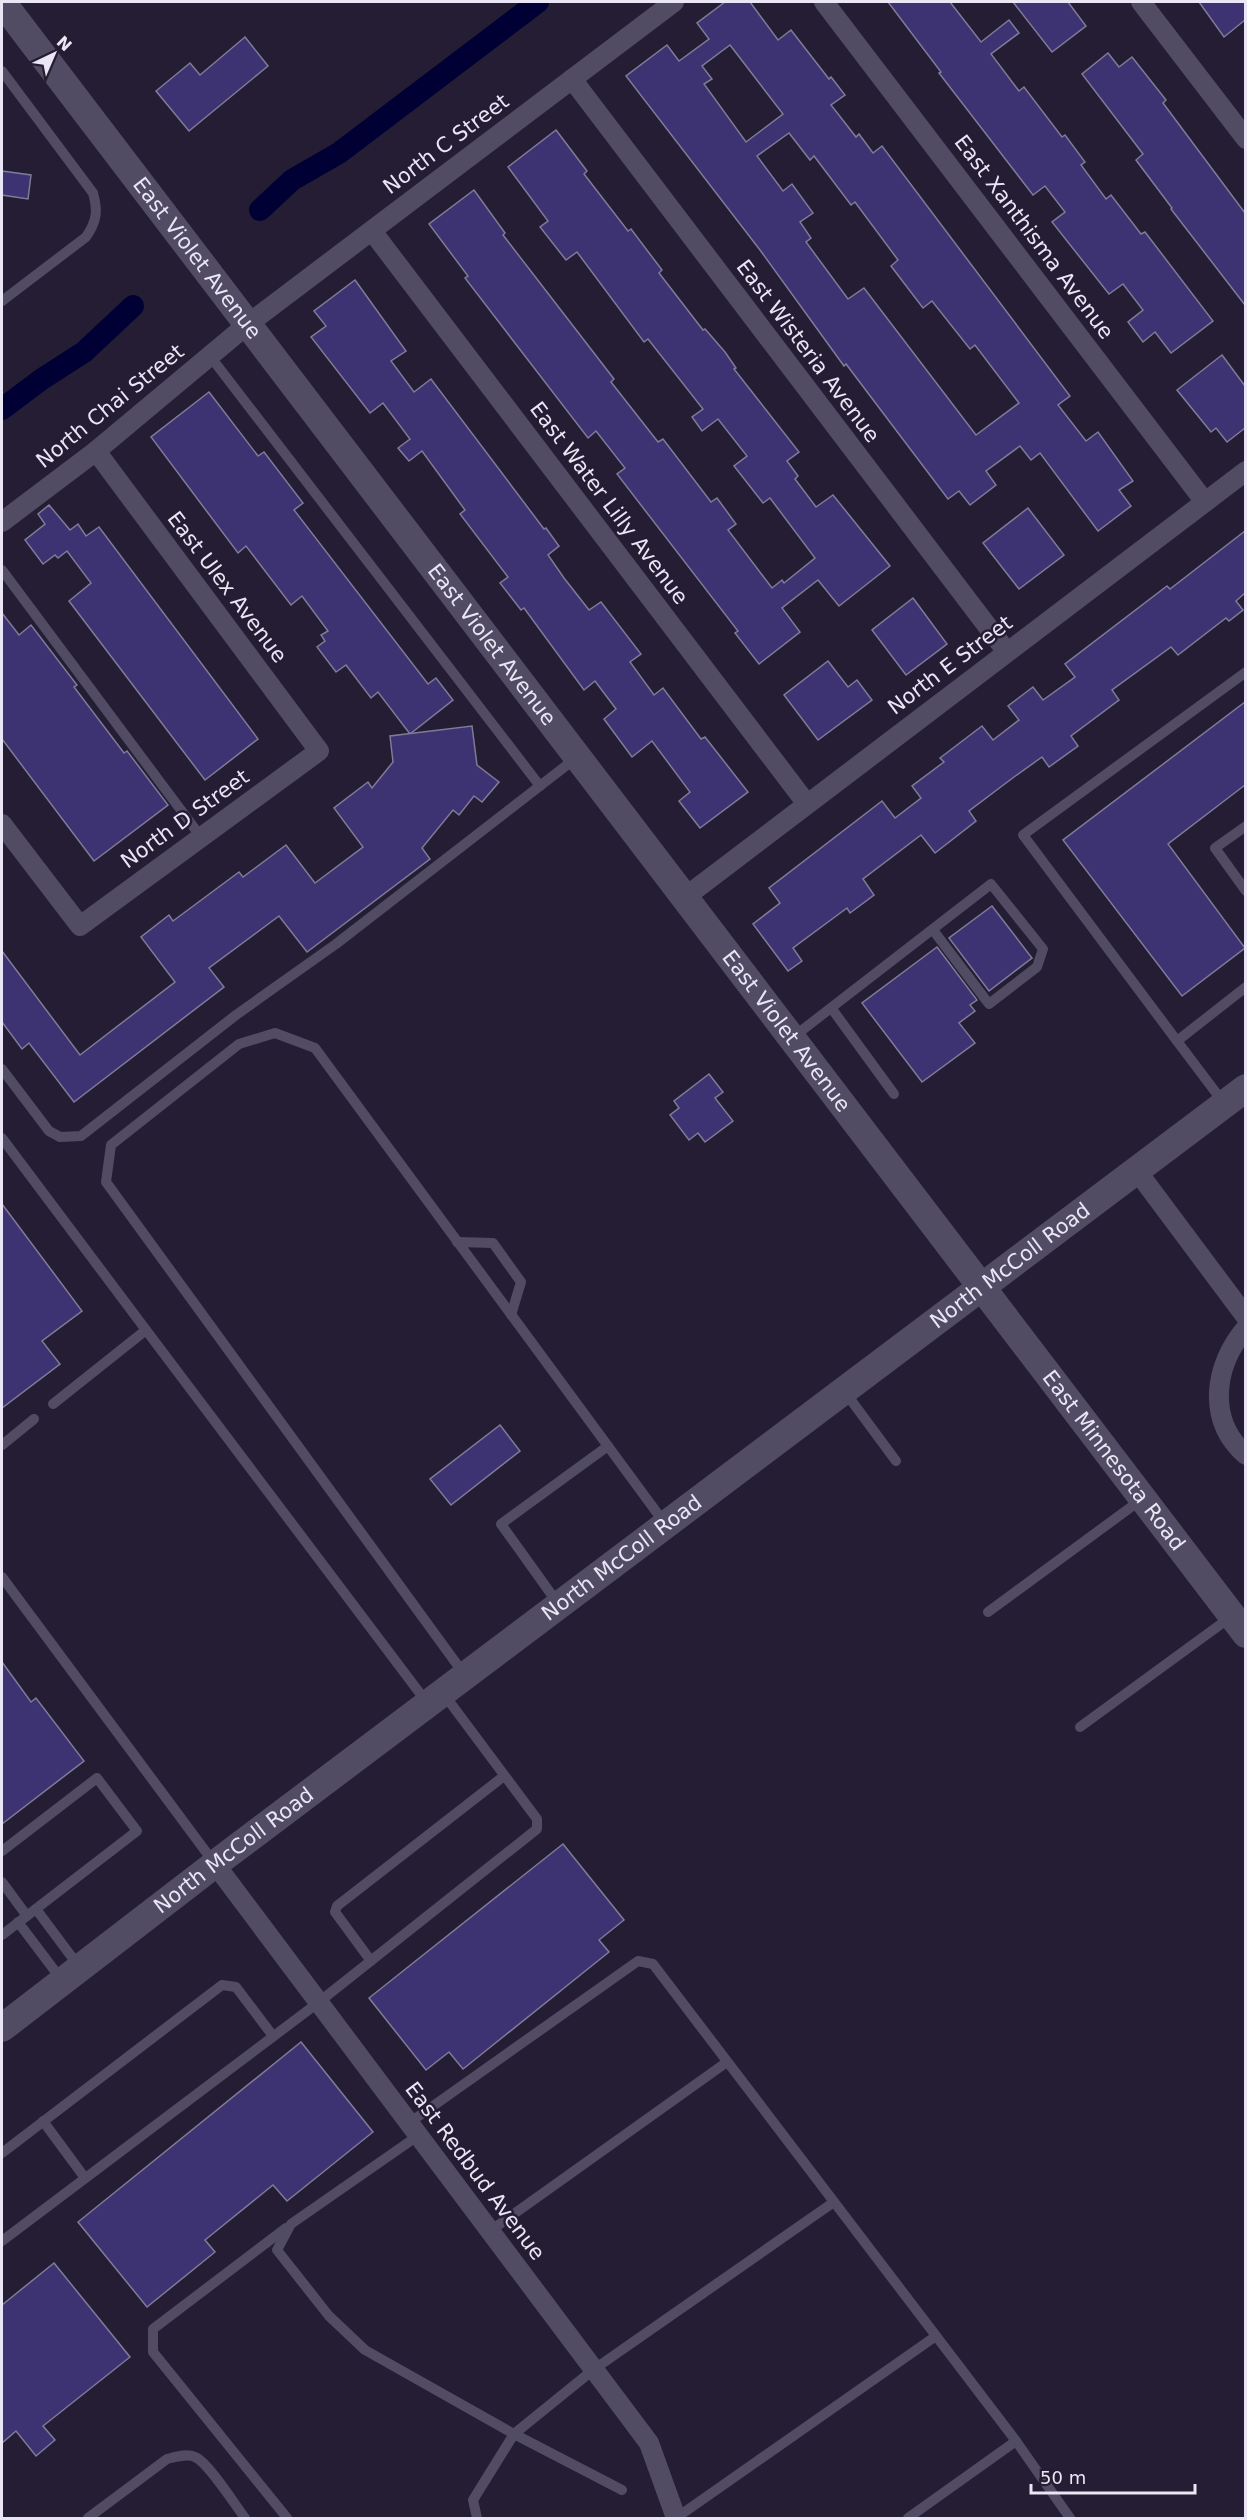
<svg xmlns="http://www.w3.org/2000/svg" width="1247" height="2520" font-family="'DejaVu Sans',sans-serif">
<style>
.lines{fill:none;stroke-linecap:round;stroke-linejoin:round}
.canal{stroke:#000034;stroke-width:22}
.building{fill:#3e3372;stroke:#7e7c97;stroke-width:1.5;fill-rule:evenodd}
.lane{stroke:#524b64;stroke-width:10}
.street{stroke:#524b64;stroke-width:20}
.secondary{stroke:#524b64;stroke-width:28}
.labels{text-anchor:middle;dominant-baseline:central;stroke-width:5;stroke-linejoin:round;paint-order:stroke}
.street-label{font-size:21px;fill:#eae6f5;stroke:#241d33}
</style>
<rect width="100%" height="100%" fill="#241d33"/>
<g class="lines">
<g class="canal">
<path d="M260,210L292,180L339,153L538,2"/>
<path d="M2,409L42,379L84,352L133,306"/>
</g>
</g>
<g class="building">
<path d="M725,2H750L778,40L791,30L829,79L831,77L845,95L831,105L856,137L859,134L873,153L882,146L1070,396L1058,405L1086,441L1098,432L1133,481L1119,490L1131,506L1098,531L1040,453L1031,460L1020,446L986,471L996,485L970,505L959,491L948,499L846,364L844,366L760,250L626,76L667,45L679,61L709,39L697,23ZM730,45L783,114L746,142L704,84L712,79L702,66ZM789,133L810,160L814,156L851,205L855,202L898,260L891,266L923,308L932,301L970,349L975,345L1019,403L976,435L864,288L848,299L806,242L811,238L800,222L813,213L792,184L783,191L757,156Z"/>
<path d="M888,2H950L981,42L1009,20L1019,33L991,54L1019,91L1024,87L1062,137L1065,135L1085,162L1081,165L1106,199L1111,195L1141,234L1145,232L1213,321L1171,353L1155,332L1143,342L1128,322L1143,310L1123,284L1109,294L1052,222L1065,212L1045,186L1033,195L939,73L941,72Z"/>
<path d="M1013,2H1068L1086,26L1052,52Z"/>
<path d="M1199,2H1245V20L1224,37Z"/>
<path d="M245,37L268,66L189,131L156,91L190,63L200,75Z"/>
<path d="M1108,53L1119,67L1132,57L1166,100L1163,103L1245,213V305L1171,209L1172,208L1136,160L1143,154L1082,74Z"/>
<path d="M556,130L587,171L584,174L628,231L631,229L662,270L659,273L703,330L705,329L725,352L736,368L734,369L799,452L787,461L798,476L795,479L816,507L833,495L890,566L839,606L818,580L782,608L800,632L759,664L735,633L738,631L617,474L625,468L596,431L588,438L465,278L468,276L429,224L474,190L505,233L503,235L614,379L611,382L658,442L663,439L711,502L717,498L736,524L728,530L772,588L782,580L784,583L815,558L770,498L763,503L734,466L747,456L718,419L702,431L692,417L703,409L648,339L644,342L577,252L566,260L540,227L548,221L508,167Z"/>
<path d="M2,171L31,175L28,199L2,195Z"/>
<path d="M355,280L406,351L391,361L414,392L431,379L544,529L546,528L559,546L548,555L564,578L589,610L601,602L641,654L630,662L654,695L663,688L701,739L705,737L748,792L700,828L679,801L690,792L652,741L632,757L604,719L616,709L595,681L584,690L524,608L521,610L500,583L508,577L460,514L465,510L422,451L409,461L398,448L410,439L383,403L370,413L311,337L326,326L314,311Z"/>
<path d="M1222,355L1245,386V428L1227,442L1216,428L1211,432L1177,390Z"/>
<path d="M209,392L258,456L264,452L303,503L294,510L428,684L436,678L453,700L410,734L378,692L371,698L346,665L336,672L317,647L325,641L321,635L328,631L302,596L291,605L246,546L238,553L151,437Z"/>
<path d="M49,505L70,530L78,524L86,536L99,527L258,739L205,780L69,601L91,583L67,551L58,558L55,555L43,564L25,540L45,524L38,514Z"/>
<path d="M1028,508L1064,555L1019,589L983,543Z"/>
<path d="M1245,531V593L1236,601L1243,610L1229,621L1226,618L1178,655L1171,647L1112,690L1119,700L1071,736L1078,746L1049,767L1042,757L1014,777L969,811L976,821L935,853L921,835L863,879L874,895L850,913L847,908L793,948L802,961L788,971L753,924L780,903L769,888L882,801L895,818L921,798L912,786L944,762L940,758L982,726L993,740L1019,720L1008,706L1033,687L1043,700L1075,677L1065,664L1167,586L1170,589Z"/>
<path d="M913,598L947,644L906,675L872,630Z"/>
<path d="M2,613L19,635L31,625L77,685L74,687L124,753L127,751L168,805L94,861L2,739Z"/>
<path d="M828,661L848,687L857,680L872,700L818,740L784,695Z"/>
<path d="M1245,702V785L1168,844L1245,948L1182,996L1063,840Z"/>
<path d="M472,726L477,765L499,782L482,802L474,796L459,815L453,810L422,848L430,859L307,952L279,916L209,968L224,987L74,1102L29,1043L22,1049L2,1022V951L80,1055L175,982L141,937L169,915L173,921L239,872L243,877L286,845L315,883L363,847L334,808L368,782L372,788L393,762L390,736Z"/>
<path d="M992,906L1032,958L989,991L949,938Z"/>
<path d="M937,947L977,1000L970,1005L975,1011L959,1023L975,1043L922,1082L862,1003Z"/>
<path d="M709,1074L723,1092L715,1098L733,1121L705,1142L698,1133L689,1140L670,1115L679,1108L674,1101Z"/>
<path d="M2,1204L82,1311L42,1341L60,1364L2,1408Z"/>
<path d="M500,1425L520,1451L451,1505L430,1479Z"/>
<path d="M2,1662L31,1702L36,1698L84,1761L2,1824Z"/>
<path d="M563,1844L624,1920L599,1940L609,1952L463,2069L449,2052L426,2070L369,1998Z"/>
<path d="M301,2042L373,2132L287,2201L273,2185L205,2240L215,2252L147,2307L78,2222Z"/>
<path d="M54,2263L130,2357L43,2426L55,2440L36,2456L16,2431L2,2443V2305Z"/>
</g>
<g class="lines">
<g class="lane">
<path d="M2,71L93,193C98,211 97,221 86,237L2,301"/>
<path d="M210,356L540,786"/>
<path d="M2,570L201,837"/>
<path d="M1246,826L1215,848L1246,891"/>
<path d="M832,1009L894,1094"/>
<path d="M792,1038L991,884L1043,949L1037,967L989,1004L933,930"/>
<path d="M1177,1041L1023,835L1246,672"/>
<path d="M2,1069L49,1131L60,1137L81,1136L236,1015L336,944L576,758"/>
<path d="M1223,1102L1177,1041L1246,987"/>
<path d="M2,1138L146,1330"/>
<path d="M457,1242L493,1243L521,1282L511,1315"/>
<path d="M845,1392L896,1461"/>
<path d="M53,1404L146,1330L428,1704"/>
<path d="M2,1445L34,1419"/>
<path d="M2,1577L215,1864"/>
<path d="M559,1605L501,1524L608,1446"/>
<path d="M988,1612L1142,1499"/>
<path d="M464,1674L106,1182L111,1145L239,1044L275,1033L315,1048L666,1525"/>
<path d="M1080,1727L1232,1616"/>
<path d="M2,1851L97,1778L137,1831L2,1935"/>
<path d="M2,1882L27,1916"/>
<path d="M36,1909L80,1968"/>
<path d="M18,1922L61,1979"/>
<path d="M371,1961L335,1912L337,1906L504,1776"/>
<path d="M43,2121L85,2178"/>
<path d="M409,2123L638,1961L653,1964L1016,2441L1070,2518"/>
<path d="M419,2135L291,2224L277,2250L329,2316L365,2350L514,2434L593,2370L834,2202"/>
<path d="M2,2153L222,1985L236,1987L273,2036"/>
<path d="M286,2228L153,2329V2352L287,2518"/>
<path d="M490,2231L727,2062"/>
<path d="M2,2241L319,2002L537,1829V1819L443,1693"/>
<path d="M88,2518L167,2459C175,2457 187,2453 195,2457C208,2462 235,2505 245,2518"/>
<path d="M477,2518L473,2500L514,2434L622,2490"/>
<path d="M676,2518L936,2336"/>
<path d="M908,2518L1016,2441"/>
</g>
<g class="street">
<path d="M824,2L1205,502"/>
<path d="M1141,2L1246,139"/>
<path d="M572,79L1007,652"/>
<path d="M372,231L807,804"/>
<path d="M2,522L96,451L248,324L674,2"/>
<path d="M2,824L80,926L319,751L96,451"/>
<path d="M684,898L1246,471"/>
<path d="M1137,1171L1246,1317"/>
<path d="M1246,1328C1214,1365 1206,1420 1246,1455"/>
<path d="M215,1864L649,2443L676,2518"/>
</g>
<g class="secondary">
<path id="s1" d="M2,2L1246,1634"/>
<path id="s2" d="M2,2028L215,1864L1246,1088"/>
</g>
</g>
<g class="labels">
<g class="street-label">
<text transform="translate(446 144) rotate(-37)">North C Street</text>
<text transform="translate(1034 237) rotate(53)">East Xanthisma Avenue</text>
<text stroke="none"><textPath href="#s1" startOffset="322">East Violet Avenue</textPath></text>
<text transform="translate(808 351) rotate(53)">East Wisteria Avenue</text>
<text transform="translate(110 406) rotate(-39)">North Chai Street</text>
<text transform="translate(609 503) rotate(53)">East Water Lilly Avenue</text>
<text transform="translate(227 587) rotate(53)">East Ulex Avenue</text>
<text stroke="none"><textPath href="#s1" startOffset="808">East Violet Avenue</textPath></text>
<text transform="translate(950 665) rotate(-37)">North E Street</text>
<text transform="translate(185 819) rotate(-36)">North D Street</text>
<text stroke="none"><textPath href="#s1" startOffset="1294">East Violet Avenue</textPath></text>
<text stroke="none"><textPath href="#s2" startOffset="1264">North McColl Road</textPath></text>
<text stroke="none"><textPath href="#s1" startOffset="1834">East Minnesota Road</textPath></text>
<text stroke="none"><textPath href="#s2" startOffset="778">North McColl Road</textPath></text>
<text stroke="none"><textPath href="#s2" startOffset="292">North McColl Road</textPath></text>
<text transform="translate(475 2171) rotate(53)">East Redbud Avenue</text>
</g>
</g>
<rect width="1247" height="2520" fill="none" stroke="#eae6f5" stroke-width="6"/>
<g transform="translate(54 54) rotate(44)" stroke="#241d33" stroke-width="4.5" paint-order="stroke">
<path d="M0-4.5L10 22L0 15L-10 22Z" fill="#eae6f5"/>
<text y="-9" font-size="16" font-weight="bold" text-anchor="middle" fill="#eae6f5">N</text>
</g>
<path d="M1031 2484v9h164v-9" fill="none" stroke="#eae6f5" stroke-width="3"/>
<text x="1040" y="2484" font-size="18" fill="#eae6f5" stroke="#241d33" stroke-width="4.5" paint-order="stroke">50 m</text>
</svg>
